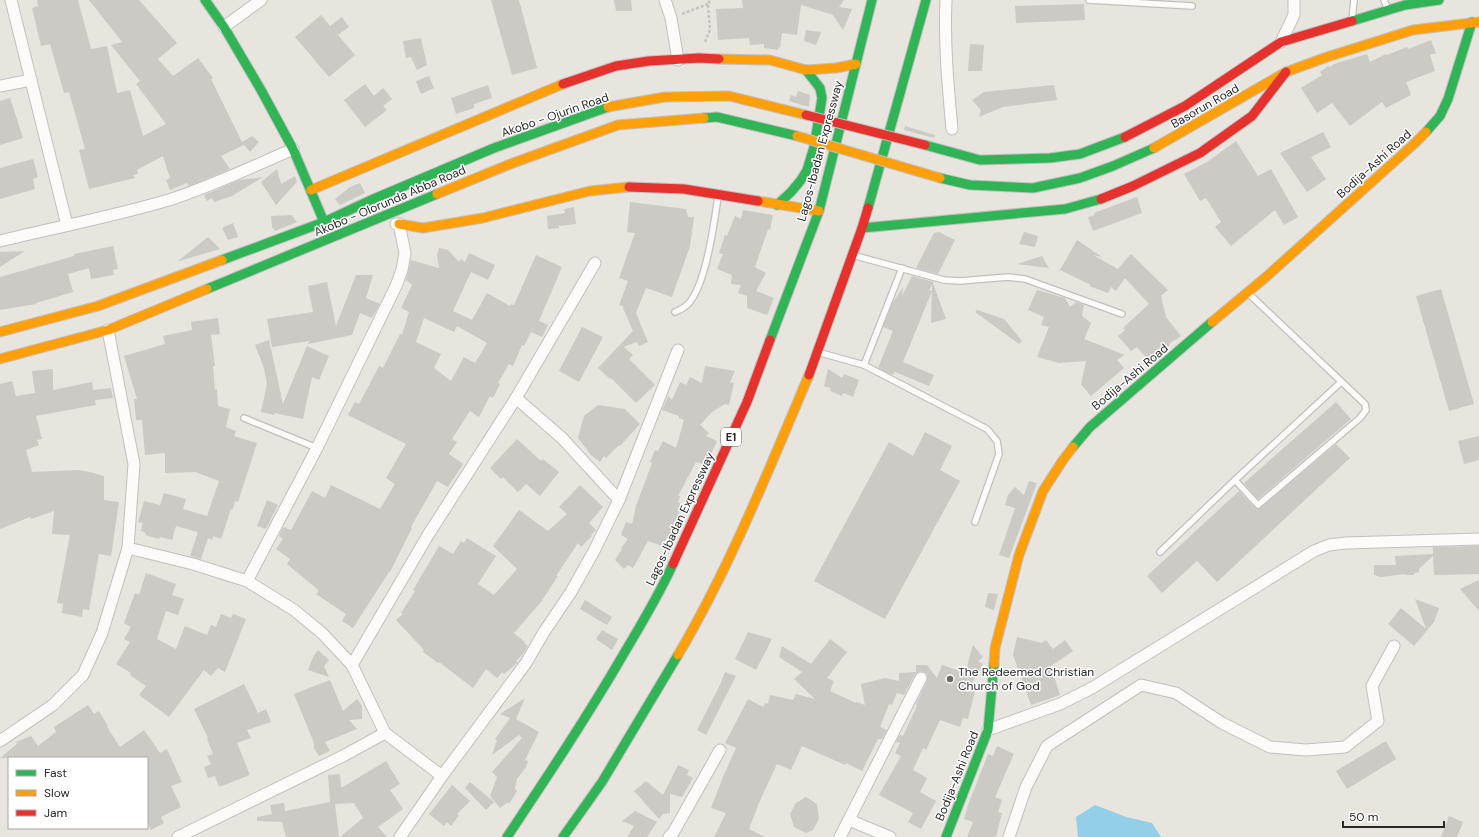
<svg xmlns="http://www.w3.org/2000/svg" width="1479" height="837" font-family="'DM Sans',sans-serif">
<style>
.water{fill:#93cfe8}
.building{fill:#cccac5;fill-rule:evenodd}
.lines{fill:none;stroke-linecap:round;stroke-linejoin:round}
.lane-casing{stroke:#c1c0c0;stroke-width:8}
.street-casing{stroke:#c1c0c0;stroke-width:13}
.fast-casing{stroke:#c1c0c0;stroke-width:11}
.slow-casing{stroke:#c1c0c0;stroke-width:11}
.jam-casing{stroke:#c1c0c0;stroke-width:11}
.path{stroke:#c4c4c3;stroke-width:2.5;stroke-dasharray:3 2;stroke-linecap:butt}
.lane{stroke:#fcfbfa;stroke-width:5.5}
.street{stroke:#fcfbfa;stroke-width:11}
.fast{stroke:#30b455;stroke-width:9}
.slow{stroke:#ff9f0a;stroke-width:9}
.jam{stroke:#e5322d;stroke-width:9}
.slow-bridge-casing{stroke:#c1c0c0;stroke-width:11;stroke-linecap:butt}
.jam-bridge-casing{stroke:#c1c0c0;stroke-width:11;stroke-linecap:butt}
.slow-bridge{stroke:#ff9f0a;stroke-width:9}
.jam-bridge{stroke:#e5322d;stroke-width:9}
.poi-dot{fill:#6c6a68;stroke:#fff;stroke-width:1.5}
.labels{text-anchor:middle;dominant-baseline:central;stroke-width:3;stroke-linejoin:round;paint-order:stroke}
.shield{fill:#fff;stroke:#696969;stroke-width:1}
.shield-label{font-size:11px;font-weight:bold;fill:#292929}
.street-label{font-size:12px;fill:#292929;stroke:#fff}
.poi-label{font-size:12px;fill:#292929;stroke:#fff;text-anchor:start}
</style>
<rect width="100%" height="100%" fill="#e8e4de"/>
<path class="water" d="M1095,805L1126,817L1152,823L1161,837H1078L1076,817Z"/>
<g class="building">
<path d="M37,0H78L91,49L107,46L117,93L130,90L143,136L166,124L136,84L140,81L111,45L122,42L89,0H139L177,43L158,59L173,76L198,58L213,78L211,79L242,142L252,136L259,142L250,152L244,145L221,156L230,169L189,186L187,183L170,190L166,180L170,178L163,156L137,170L138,174L133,175L135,178L89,189L79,150L85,149L69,92L64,93L50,44L41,46L32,8L38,6Z"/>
<path d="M491,0H519L537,68L512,75Z"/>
<path d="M614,0H631L632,11H616Z"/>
<path d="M742,0H844L839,7L852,9L843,30L833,15L801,5L797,35L782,33L780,48L778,47V50L764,48V44L750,45L749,38L718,40L716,9L743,8Z"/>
<path d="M1084,4L1085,20L1016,23L1015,6Z"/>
<path d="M321,15L330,26L342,17L349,27L338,35L355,55L329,77L295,37Z"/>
<path d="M806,30L821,32L816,45L804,41Z"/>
<path d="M421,38L427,65L417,70L411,57L406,58L403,41Z"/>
<path d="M1431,40L1436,53L1430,55L1435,71L1406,82L1411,95L1386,108L1382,102L1350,126L1332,103L1317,113L1301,88L1322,75L1320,72L1328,66L1330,67L1334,64L1367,54L1370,62L1386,54L1387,55L1407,47L1408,49Z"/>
<path d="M970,44L984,45L982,71H968Z"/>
<path d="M429,76L434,88L421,94L416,81Z"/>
<path d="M365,84L374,96L383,88L392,99L383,106L387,110L365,127L344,100Z"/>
<path d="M488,85L492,98L474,104V108L456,114L451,98Z"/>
<path d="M1054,85L1057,100L1003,107L979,117L981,110L972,100L984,92Z"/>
<path d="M798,91L810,95L809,107L789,101L791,95L796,97Z"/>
<path d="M10,98L23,138L0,145V101Z"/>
<path d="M905,126L935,135L934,138L904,130Z"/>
<path d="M1323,132L1331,147L1311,157L1326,179L1307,192L1280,153Z"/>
<path d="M1236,141L1258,176L1271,169L1298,217L1284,225L1275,210L1231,246L1215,227L1221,222L1206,198L1200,201L1184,174L1207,162Z"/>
<path d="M33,159L38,177L33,179L35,189L0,199V168Z"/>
<path d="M277,169L281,184L295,176L297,182L276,205L261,182Z"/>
<path d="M263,177L232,196L214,202L212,198L207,201L204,195L239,180Z"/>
<path d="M360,183L365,193L340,205L335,199L350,187Z"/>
<path d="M1137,197L1142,213L1093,231L1088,217L1095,215L1094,213Z"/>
<path d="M630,202L686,209L688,217H694L690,246L672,297L646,288L636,313L648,342L639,346L637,342L624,347L633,355L629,359L655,385L636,403L611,378L610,379L598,368L633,331L623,308L624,307L619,305L628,281L619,278L635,233L627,232Z"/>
<path d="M574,207L576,224L559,226V228L548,229L547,216L565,213L564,209Z"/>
<path d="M743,210L773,215L770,230L768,229L755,267L766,273L756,291L774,298L767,315L747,308V296L738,293L741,285L731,284L732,275L717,269L723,254L719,253L725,235L727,236L735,216L741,219Z"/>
<path d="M291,215L297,222L275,231L272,227L271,216Z"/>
<path d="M233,223L238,237L228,240L222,228Z"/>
<path d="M939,232L955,240L938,274L916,268L934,233Z"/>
<path d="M1024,232L1038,236L1035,247L1019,244Z"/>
<path d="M208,237L220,249L179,261H178Z"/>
<path d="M1077,240L1102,257L1093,255L1118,269L1131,254L1168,290L1161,296L1166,317L1181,336L1169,344L1170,345L1158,357L1157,356L1150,362L1137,347L1131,351L1118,336L1125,330L1123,328L1149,304L1125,278L1116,291L1111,287L1108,293L1089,286L1091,285L1060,270Z"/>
<path d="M113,246L118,269L113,270L114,275L91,279L89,268L68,274L73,292L36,303V304L0,310V277L74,256V254Z"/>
<path d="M439,248L448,250L459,262L461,259L465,262L469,253L495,265L488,280L471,272L453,311L472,320L487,293L510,306L511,304L514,305L536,255L562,267L539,321L548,325L542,337L531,332L524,346L522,345L513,366L509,364L498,383L500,384L493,398L490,396L479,417L470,411L452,439L457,442L449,454L463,464L448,487L437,481L411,527L412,528L390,572H389L353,628L342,621L346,614L316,594L319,591L316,588L287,564L290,559L276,549L283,539L279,536L283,527L291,530L312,491L325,498L331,485L380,509L395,484L386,478L406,444L348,415L355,402L359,404L379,366L383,368L400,334L402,335L409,312L401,308L412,285L406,280L411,260L439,268L437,255ZM424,318L454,332L457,326L487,343L475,363L464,357L451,381L434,368L441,354L416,342Z"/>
<path d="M25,251L0,267V252Z"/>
<path d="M1042,256L1049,268L1017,264Z"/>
<path d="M356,275H373L366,298L380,304L372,318L360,313L352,335L308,344L309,341L272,347L267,319L313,312L308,286L327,282L336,326Z"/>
<path d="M912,276L934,282L933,283L946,319L931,323L932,285L929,290L932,291L903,362L934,375L929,386L895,372L892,375L878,368L893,331L883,327L892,304L903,287L902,296Z"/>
<path d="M1441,289L1474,404L1449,411L1416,296Z"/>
<path d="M1037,290L1065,298L1070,307L1076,302L1084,305L1082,316L1091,323L1084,339L1125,355L1117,360L1124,368L1091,396L1081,384L1086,361L1059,363L1037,357L1049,327L1041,325L1044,317L1028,310Z"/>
<path d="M977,310L1004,319L1022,341L1019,344L975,312Z"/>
<path d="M218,318L220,334L211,335L215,366H213L215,390L217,389L218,406L230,409L226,427L236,431L234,436L257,443L238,502L235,501L233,509H231L221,539L213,536L212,540L208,538L201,559L190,556L198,532L176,526L172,540L160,537L159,539L145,535L146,533L141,531L143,523L138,522L144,501L160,505L164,493L186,499L183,509L207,516L219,481L195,472L165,473V453L145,455L142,420H136L134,399H137L124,356L165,344L163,336L192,330L191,322Z"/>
<path d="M582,327L603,337L579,382L559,371Z"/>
<path d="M269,340L283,404L307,346L329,356L319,380L312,377L303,419L275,413L274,415L261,412L267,384L264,368L255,345Z"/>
<path d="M705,366L735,371L730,382L734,383L729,405L725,404L712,412L700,425L709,433L706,436L717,441L706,465L696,462L678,496H680L678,502L683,505L677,517L681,519L672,537L668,536L662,546L648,541L633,568L628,565L624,569L615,560L622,549L621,548L628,539L621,535L626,522L632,524L636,506L652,463L650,462L655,450L658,451L663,441L676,448L684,420L679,418V416L662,410L668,396L672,400L680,382L686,385L690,377L702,383Z"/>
<path d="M53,369V390L92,382L93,390L111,388L113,398L95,400L96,405L36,416L42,439L37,440L39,445L26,450L32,472L78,470L90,472L104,476V500L119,502L111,556L99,554L89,610L83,609L82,617L62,613L63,604L57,603L70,535L52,534L54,511L31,519L30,517L0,529V384L12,381L16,396L35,393L32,371Z"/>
<path d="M828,369L842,378L844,374L859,380L853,397L843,393L842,396L830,391L831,388L824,386Z"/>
<path d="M1336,402L1351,419L1258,499L1244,483Z"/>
<path d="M598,405L625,409L640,424L620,446L619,445L606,458L604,456L600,462L591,455L578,438L584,416Z"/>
<path d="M925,432L952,446L940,470L960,481L885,619L814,581L889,442L913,456Z"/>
<path d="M1479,436V460L1464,464L1458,441Z"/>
<path d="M517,439L541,461L543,459L559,472L540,496L526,484L518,492L503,477L501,479L490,468Z"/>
<path d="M1336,444L1350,458L1217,582L1197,561L1162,593L1147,576L1239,491L1255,508L1259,509Z"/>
<path d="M1029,481L1037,483L1009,558L999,555L1015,508L1005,505L1008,495L1015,487L1024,495Z"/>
<path d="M580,485L603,507L589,523L596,530L591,535L592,536L581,547L578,543L556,576H558L541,602L514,633L525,642L524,643L528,646L523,654L516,661L518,663L516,664L504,674L502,672L497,678L486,669L473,688L439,662L438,663L423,652L424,650L396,620L403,614L401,613L415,591L413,590L439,546L453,554L461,541L464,543L467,538L496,556L478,584L494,595L517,569L493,546L519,510L548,531L567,514L559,507Z"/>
<path d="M267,500L278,505L266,529L257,526Z"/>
<path d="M1479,546V574L1434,575L1433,556L1419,569V572L1415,573L1413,575H1406L1405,574L1381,577L1374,575V565H1396L1395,556L1433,554V547Z"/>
<path d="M146,573L176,584L172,595L184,599L178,615L166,611L157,639L176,649L185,626L207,635L211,625L216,627L221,614L231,618L233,614L246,619L225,672L218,668L211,676L204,670L169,717L139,695L146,686L130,675L131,673L116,664L130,642L124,639L131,627L124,623L135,593L139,595Z"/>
<path d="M1479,580V611L1460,589Z"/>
<path d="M988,593L998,594L994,610L985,607Z"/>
<path d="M1415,599L1439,608L1434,622L1414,646L1388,624L1401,608L1426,629Z"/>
<path d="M585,600L612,617L607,625L580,609Z"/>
<path d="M602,630L618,639L612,650L596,639Z"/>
<path d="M748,632L772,639L756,670L735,659Z"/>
<path d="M1017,637L1042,643L1046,640L1053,649L1065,640L1073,651L1051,666L1060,695L1031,705L1013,655Z"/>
<path d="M830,639L847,652L827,678L834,681L830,691L856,703V702L865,705L861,684L885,678L899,681V673L916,672V665H927L937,678L942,665L965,673L973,645L983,657L978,661L983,664L970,686L976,687L968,719L963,718L960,727L940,720L926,750L923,748L913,770L927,778L920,792L936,801L921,829L908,822L913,813L879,795L901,756L895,753L900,743L896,742L900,735L903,736L917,706L916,704L927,681V674L921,671L915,674L904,695L897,693L892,705L889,704L880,727L887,730L882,739H878L862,771L846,763L845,765L802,746L791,770L777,764L758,805L749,829L765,837H714L726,813L711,808L723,777L736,748L725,743L748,699L763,707L765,703L768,704L770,695L793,700L796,694L815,699L794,679L802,672L779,657L782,646L811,664Z"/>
<path d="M318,650L329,660L324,666L329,677L308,670L313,657Z"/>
<path d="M725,672L736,676L706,735L697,730L720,685Z"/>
<path d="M330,680L343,711L357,699L362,706V719L349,720L357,729L325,742L330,751L319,756L314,748V743L294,694Z"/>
<path d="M244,684L258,713L266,709L271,722L247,730L251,738L237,743L250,775L219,787L215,776L208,778L204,767L211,764L207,756L213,754L207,739L208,738L194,709Z"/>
<path d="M525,698L516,719L539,732L525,760L528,761L526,767L517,779L515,789L517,791L509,804L508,802L500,808L490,796L497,777L492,772L522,738L519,735L492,755L497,740L495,739L510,718L500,714Z"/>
<path d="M88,705L94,714L99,711L108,726L107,727L120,747L144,730L160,753L167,749L182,782L171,786L181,807L161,817L164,823L151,830L147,821V758H0L17,744L16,742L31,736L38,746L56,732L54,727Z"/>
<path d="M1386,741L1396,759L1347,789L1336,771Z"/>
<path d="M997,746L1014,754L995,797L1002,800L998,812L1002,813L996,837H967L973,822L964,819L968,805L988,754L993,756Z"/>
<path d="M386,761L400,784L390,790L403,809L378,827L387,837H340L363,818L354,803L335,804L339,837H286L282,822L257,821V817L272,814L270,805L284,803L285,811L330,802L328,775L340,774L341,788Z"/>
<path d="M678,765L689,770L687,775L693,778L682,797L670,794V813L663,814L659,819L634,791L646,781L663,795Z"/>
<path d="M470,782L494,802L486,810L465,788Z"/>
<path d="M452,785L470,801L457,814L459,815L451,826L447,822L444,826L429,814Z"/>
<path d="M806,797L817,804L819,819L813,830L806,833L794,827L790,814L796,803Z"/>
<path d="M635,811L657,822L647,837H627L634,826L622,821Z"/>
<path d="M1449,816L1463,822L1457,837H1441Z"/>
</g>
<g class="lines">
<defs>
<g id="lane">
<path d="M1089,0L1192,6"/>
<path d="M1384,0L1388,10"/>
<path d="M1352,20L1354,0"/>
<path d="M856,256L944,280L960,281L1008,277L1025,279L1122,314"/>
<path d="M675,312C680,310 684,308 688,304C706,285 714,224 718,197"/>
<path d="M821,353L864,365L987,429L997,441L999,454L975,522"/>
<path d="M864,365L902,268"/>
<path d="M244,418L317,448"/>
<path d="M1235,480L1258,505L1360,418L1366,410L1365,404L1248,293"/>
<path d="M1160,552L1235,480L1341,382"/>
</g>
<g id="street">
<path d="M11,0L67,225"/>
<path d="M665,0L671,18L678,60"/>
<path d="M946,0C944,43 948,86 952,129"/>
<path d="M224,27L261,0"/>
<path d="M1281,42L1294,15V0"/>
<path d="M0,86L31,80"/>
<path d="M0,241C57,227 116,216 172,199C213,185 253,167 293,149"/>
<path d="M516,398L562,438L619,500"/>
<path d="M128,548L193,564L247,581L294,610L322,633L352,665L385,733L442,776"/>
<path d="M247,581L317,448L396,286L402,270L405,253L399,224H396"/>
<path d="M352,665L428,535L516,398L595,263"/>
<path d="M988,730L1060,704L1092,688L1314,551L1329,545L1346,543L1479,539"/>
<path d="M0,741L53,705L83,675L102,633L128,548L134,464L108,330"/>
<path d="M849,820L890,837"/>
<path d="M178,837L343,756L385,733"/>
<path d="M400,837L442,776L526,663L544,632L571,592L594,551L619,500L678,350"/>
<path d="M669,837L673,833L720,750"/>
<path d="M840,837L921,678"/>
<path d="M1009,837L1026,787L1047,746L1141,685L1176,693L1222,723L1270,747L1306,750L1345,747L1378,721L1372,686L1394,646"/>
</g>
<g id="fast">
<path d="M205,0L224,27L261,90L293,149L324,222"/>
<path d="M1352,21L1405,5L1439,0"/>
<path d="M704,118L717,117L797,136"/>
<path d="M1426,132L1440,116L1448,99L1472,22"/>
<path d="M925,145L980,160L1050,158L1080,154L1125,137"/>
<path d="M940,178L970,185L1033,188L1080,178L1113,166L1154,148"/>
<path d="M777,205L791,192L801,180L807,170L814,147L822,98L820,88L806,70"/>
<path d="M868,208L926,0"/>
<path d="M862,228L1065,209L1101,199"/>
<path d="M222,260L324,222L371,200L494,148L608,107"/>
<path d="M207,289L437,194"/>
<path d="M770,340L819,211L872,0"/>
<path d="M1073,447L1090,427L1212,322"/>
<path d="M507,837C547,777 587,717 623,655C641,625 659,595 673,564"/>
<path d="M563,837L602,782L678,655"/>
<path d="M946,837L988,730L994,664"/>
</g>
<g id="slow">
<path d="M719,59L770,60L806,70L836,68L856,64"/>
<path d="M608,107L665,97L729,96L806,115"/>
<path d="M1154,148L1286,72L1327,57L1413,30L1479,22"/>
<path d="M311,190L563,84"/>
<path d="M437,194L513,163L618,125L704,118"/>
<path d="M758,201L819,211"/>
<path d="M399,224L423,228L483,218L590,191L629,187"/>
<path d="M1212,322L1266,277L1414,144L1426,132"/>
<path d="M0,332L98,306L222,260"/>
<path d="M0,359L108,330L207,289"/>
<path d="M678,655C730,567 769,469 809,375"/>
<path d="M994,664L995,648L1019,555L1043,491L1063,460L1073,447"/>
</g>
<g id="jam">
<path d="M563,84L616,66L649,61L699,58L719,59"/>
<path d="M1125,137L1185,106L1281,42L1352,21"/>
<path d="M629,187L684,189L758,201"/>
<path d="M1101,199L1133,186L1200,153L1252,116L1286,72"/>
<path d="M809,375L862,228L868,208"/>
<path d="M673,564L747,402L770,340"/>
</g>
</defs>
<use href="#lane" class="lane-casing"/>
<use href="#street" class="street-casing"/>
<use href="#fast" class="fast-casing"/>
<use href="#slow" class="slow-casing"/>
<use href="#jam" class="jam-casing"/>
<g class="path">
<path d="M682,14L708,4"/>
<path d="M705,42L710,30L708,4L710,0"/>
</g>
<use href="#lane" class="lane"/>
<use href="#street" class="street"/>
<use href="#fast" class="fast"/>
<use href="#slow" class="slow"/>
<use href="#jam" class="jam"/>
<defs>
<path id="slow-bridge" d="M797,136L940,178"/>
<path id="jam-bridge" d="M806,115L925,145"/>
</defs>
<use href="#slow-bridge" class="slow-bridge-casing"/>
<use href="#jam-bridge" class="jam-bridge-casing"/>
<use href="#slow-bridge" class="slow-bridge"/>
<use href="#jam-bridge" class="jam-bridge"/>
</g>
<circle class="poi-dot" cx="950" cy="679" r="4"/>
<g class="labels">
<rect class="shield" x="721" y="428" width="20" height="18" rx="3"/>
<g class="shield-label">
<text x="731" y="437">E1</text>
</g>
<g class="street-label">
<text transform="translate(1205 106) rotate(-30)">Basorun Road</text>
<text transform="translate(555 115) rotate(-19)">Akobo - Ojurin Road</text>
<text transform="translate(820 151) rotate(-75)">Lagos-Ibadan Expressway</text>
<text transform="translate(1374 164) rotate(-42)">Bodija-Ashi Road</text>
<text transform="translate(390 201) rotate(-23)">Akobo - Olorunda Abba Road</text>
<text transform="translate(1130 377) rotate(-40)">Bodija-Ashi Road</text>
<text transform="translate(680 519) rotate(-65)">Lagos-Ibadan Expressway</text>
<text transform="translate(957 776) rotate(-68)">Bodija-Ashi Road</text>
</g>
<g class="poi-label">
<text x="958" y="672">The Redeemed Christian<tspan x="958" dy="14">Church of God</tspan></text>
</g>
</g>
<rect x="8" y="757" width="140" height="72" fill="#ffffff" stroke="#a9a9a9"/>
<rect x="16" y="770" width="20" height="6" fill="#30b455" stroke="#a9a9a9"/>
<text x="44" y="777" font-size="12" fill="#292929">Fast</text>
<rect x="16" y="790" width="20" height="6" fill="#ff9f0a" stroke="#a9a9a9"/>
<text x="44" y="797" font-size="12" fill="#292929">Slow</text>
<rect x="16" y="810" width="20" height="6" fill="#e5322d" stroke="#a9a9a9"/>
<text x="44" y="817" font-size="12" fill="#292929">Jam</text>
<path d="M1343 821v6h101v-6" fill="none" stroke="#292929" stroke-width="2"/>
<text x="1349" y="821" font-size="12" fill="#292929" stroke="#ffffff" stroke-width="3" paint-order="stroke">50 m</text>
</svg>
